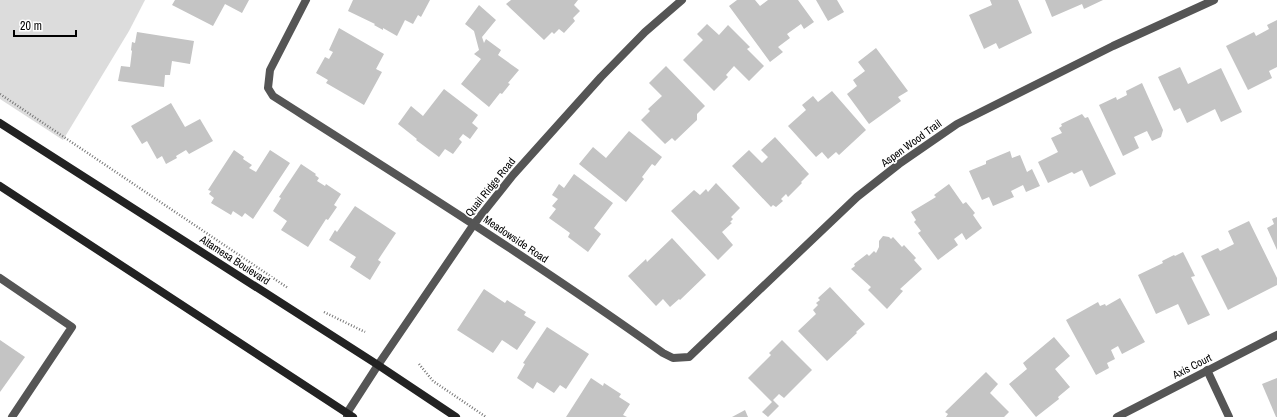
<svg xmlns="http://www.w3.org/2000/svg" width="1277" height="417" font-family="'Archivo Narrow',sans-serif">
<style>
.green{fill:#dcdcdc}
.building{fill:#c4c4c4}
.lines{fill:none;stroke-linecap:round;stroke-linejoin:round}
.path{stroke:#777;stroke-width:2.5;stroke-dasharray:1 2;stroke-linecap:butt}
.lane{stroke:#555;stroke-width:8}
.street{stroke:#555;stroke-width:8}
.secondary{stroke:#222;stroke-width:8}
.labels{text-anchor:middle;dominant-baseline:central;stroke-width:3.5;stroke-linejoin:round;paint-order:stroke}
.street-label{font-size:11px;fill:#000;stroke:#fff}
</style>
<rect width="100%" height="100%" fill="#fff"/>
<path class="green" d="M0,0H145L129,31L63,140L0,99Z"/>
<g class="building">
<path d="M175,0H249L242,13L225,4L213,26L172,5Z"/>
<path d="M353,0H430L421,17L418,15L413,24L405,20L397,36L383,28V30L374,25L375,24L348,11Z"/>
<path d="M511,0H578L574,5L580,11L573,18L575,21L564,33L559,29L554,34L552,32L544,40L506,4Z"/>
<path d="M737,0H755L760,6L768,0H798L814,22L804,29L801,24L787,34L790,38L778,47L783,52L770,62L729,6Z"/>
<path d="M816,0H837L844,12L828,21Z"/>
<path d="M990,0H1018L1032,33L999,49L996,43L984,49L969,15L992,5Z"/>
<path d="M1045,0H1103L1084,9L1082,4L1052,17Z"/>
<path d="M479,5L496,20L482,37L484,43L486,39L501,50L498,55L519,70L508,83L510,84L502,94L500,93L489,107L461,84L481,59L474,54L479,50L474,31L465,24Z"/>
<path d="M1277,20V67L1269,71L1272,78L1248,90L1226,46L1254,32L1256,36L1269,29L1267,25Z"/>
<path d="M707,24L719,35L728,25L750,47L747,49L764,66L749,81L734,66L726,75L728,77L714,91L683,60L703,40L697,34Z"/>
<path d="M339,28L384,54L376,69L382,72L364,105L326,83L328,80L316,73L325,57L329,59L333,52L329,50Z"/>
<path d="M137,32L194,41L190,64L172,61L170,75H165L164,87L118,81L121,66L130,67L132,51L131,50L132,42L135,43Z"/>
<path d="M876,48L908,91L898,97L901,101L869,124L847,94L857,86L853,80L865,71L858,62Z"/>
<path d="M666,66L705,106L697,114V120L675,141L672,138L665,144L641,120L650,111L648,109L662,96L649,83Z"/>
<path d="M1180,67L1188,84L1221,68L1242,112L1221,122L1215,109L1187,123L1180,108L1174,111L1158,77Z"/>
<path d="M1142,83L1163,130L1161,137L1152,141L1147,131L1134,137L1139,148L1123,156L1099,105L1116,97L1117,100L1127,95L1126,91Z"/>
<path d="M444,89L478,115L472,123L478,128L470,139L463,134L459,139L462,142L453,154L445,149L439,157L416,140L417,139L398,124L411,106L423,116Z"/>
<path d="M832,91L866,130L839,155L836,152L828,159L822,152L816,157L788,126L806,110L802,105L813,96L818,102Z"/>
<path d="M171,103L185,127L200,119L213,141L189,154L186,150L176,156L177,158L166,164L162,156L157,159L147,141L142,144L131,126Z"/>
<path d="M1082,114L1085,118L1088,117L1116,174L1090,187L1082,170L1074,174L1072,172L1048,183L1038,162L1058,152L1051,138L1062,133L1059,128L1062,126L1061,124Z"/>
<path d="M629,131L662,157L655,166L652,164L642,177L644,179L626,202L579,164L593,147L606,158Z"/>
<path d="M775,137L809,174L801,182L802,183L788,197L786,194L781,199L783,201L776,207L773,205L771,207L732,166L749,150L762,163L768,157L761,150Z"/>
<path d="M234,150L244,157L243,159L252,165L249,168L256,172L270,150L290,163L253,219L245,213L242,217L233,211L231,215L211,203L214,198L209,194L211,191L208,190Z"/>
<path d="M1010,151L1012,158L1020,155L1027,172L1032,169L1040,186L1026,192L1023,185L1011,191L1014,197L993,206L989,197L982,200L969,171L986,164V161Z"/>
<path d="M301,164L316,174L315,175L319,178L317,181L325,186L326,184L341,194L334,205L337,207L328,220L326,219L308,247L281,230L287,221L273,211L281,198L279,197Z"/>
<path d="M574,174L613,203L594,228L601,234L588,252L568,237L570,233L549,218L556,209L552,206L558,199L552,195L559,184L564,188Z"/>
<path d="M716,183L740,208L731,217L733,219L730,222L732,223L722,232L733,245L718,260L671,211L694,190L700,195L706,189L708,192Z"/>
<path d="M949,184L963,204L966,202L975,213L973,215L982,228L966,240L962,233L954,239L958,245L938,260L918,233L921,231L914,222L916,220L911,212L936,197L934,195Z"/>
<path d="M355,206L396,233L378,260L381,262L370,280L350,267L356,257L329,240L335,230L337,232Z"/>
<path d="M1277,217V250L1267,228L1274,224L1272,219Z"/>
<path d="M1249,221L1277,278V285L1228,310L1201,256L1218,248L1220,251L1234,244L1228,231Z"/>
<path d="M883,236L889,237L891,239L893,237L902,247L904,245L916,258L914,260L922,269L900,289L903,291L887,309L868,290L871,287L851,269L855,266L854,264L867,254L869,256L874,251L876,253L879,247V241Z"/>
<path d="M672,238L706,275L680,300L679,299L670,307L663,299L656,306L628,276L646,259L647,262Z"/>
<path d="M1183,252L1195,276L1191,277L1210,315L1188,325L1178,304L1156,314L1138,275L1163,263L1162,261L1174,255L1175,256Z"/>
<path d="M830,287L865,324L856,332L857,333L827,361L798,331L816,314L813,310L818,305L816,303L820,300L818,298Z"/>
<path d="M484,289L505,303L507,300L526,312L524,315L536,322L517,350L502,340L493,353L457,330Z"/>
<path d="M1120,298L1145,342L1122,354L1118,346L1111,350L1115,359L1107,363L1109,368L1096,375L1066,320L1098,302L1100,306L1105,304L1106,306Z"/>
<path d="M547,327L589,354L566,389L560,385L554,393L537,382L533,389L517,378L525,364L523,363Z"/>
<path d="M1054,337L1070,356L1055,369L1070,387L1058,397L1059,399L1036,417L1009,384L1027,369L1023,363Z"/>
<path d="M0,340L25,357L0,392Z"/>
<path d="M782,340L812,370L784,398L779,394L773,400L779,406L768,417L762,412L772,402L748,378L771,355L769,353Z"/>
<path d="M986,372L998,384L990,393L1009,412L1004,417H946L948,414L945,412Z"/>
<path d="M591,378L603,386L604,383L621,394L619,397L630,404L623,415L627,417H566Z"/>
<path d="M1277,378V417H1276L1262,384Z"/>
<path d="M745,410L748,417H732Z"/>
</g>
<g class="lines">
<g class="path">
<path d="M0,94L288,288"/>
<path d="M324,312L365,332"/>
<path d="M419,364L433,381L486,417"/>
</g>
<path class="lane" d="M0,278L72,327L12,417"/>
<g class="street">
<path d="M306,0L270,70L268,88L273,96C405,180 537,263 663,353L673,358L689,357L857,197L899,164L957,124L1113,46L1214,0"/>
<path d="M1207,370L1229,417"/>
<path d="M347,417V413L378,365L474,224L513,175L601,77L645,32L682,0"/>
<path d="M1117,417L1277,335"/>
</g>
<g class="secondary">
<path d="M0,123L378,365L456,417"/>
<path d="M0,186L353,417"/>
</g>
</g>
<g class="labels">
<g class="street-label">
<text transform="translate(911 143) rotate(-36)">Aspen Wood Trail</text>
<text transform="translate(490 187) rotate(-51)">Quail Ridge Road</text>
<text transform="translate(516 239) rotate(34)">Meadowside Road</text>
<text transform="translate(235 260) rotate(33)">Altamesa Boulevard</text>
<text transform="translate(1192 366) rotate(-27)">Axis Court</text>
</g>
</g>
<path d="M14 30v6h62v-6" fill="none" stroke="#000000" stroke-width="2"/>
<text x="20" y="30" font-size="12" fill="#000000" stroke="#ffffff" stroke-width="3" paint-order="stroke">20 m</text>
</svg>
